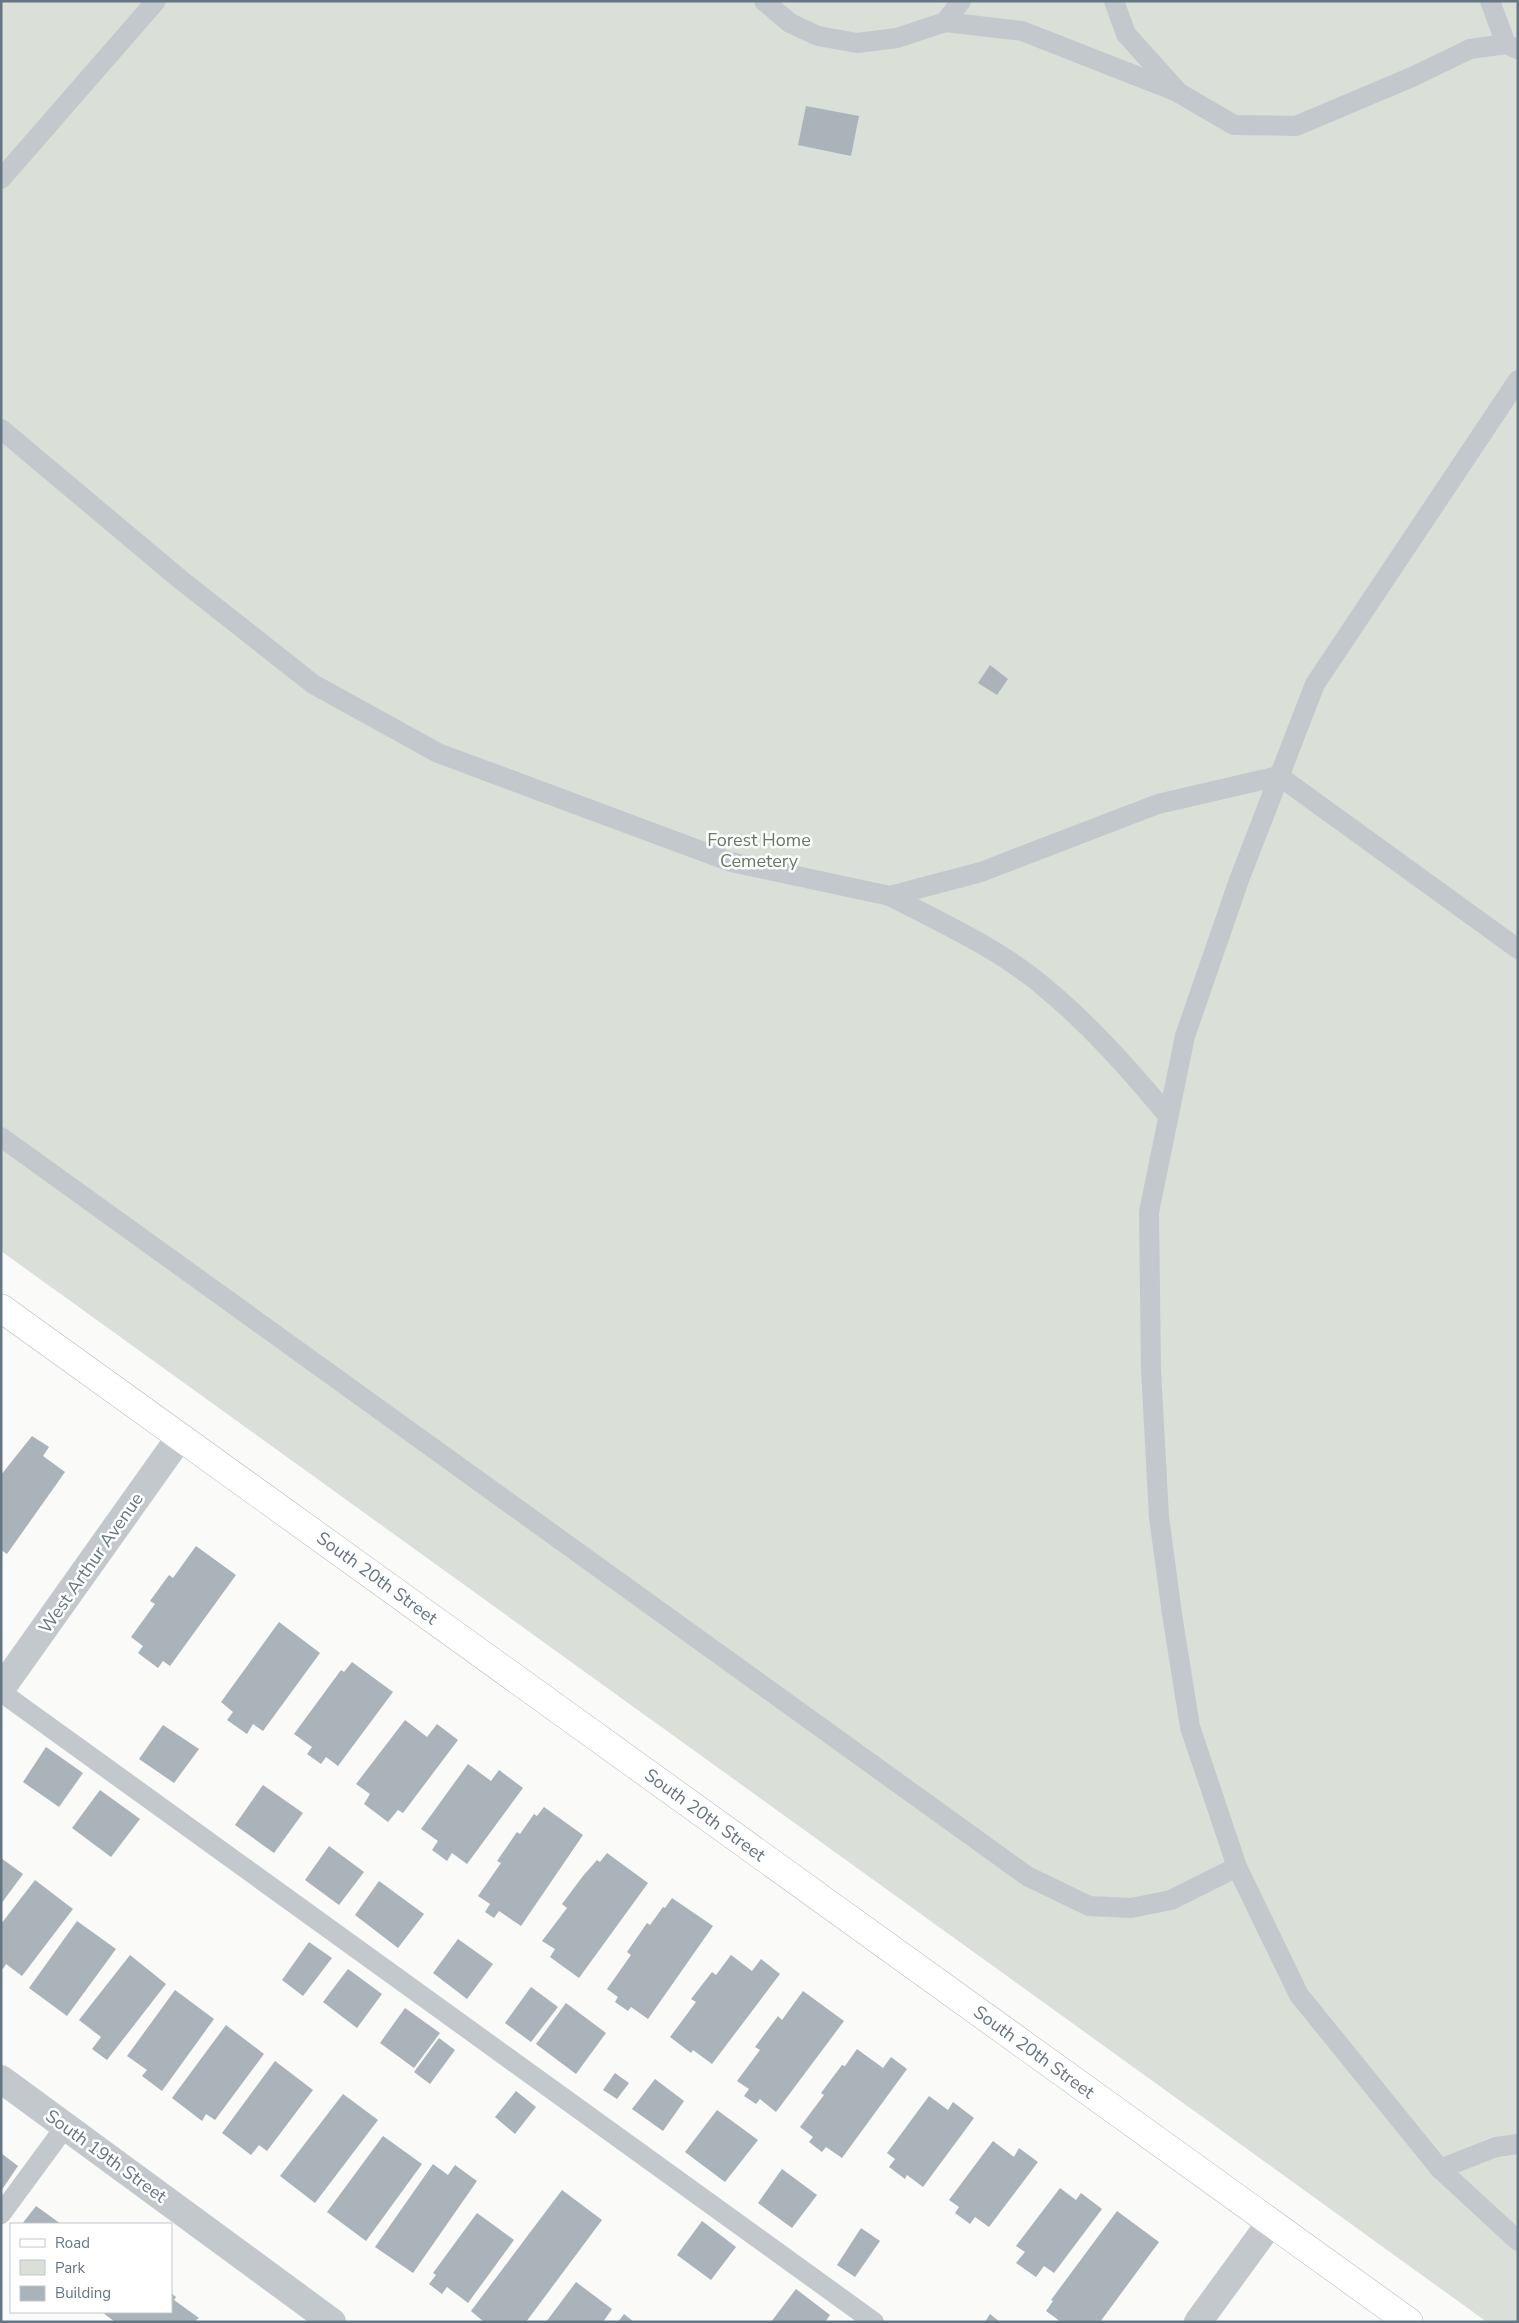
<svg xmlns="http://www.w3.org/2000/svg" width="1519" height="2323" font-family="'Nunito Sans',sans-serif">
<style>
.green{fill:#dadfd7}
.building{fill:#aab3b9}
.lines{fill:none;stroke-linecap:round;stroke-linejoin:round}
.secondary-casing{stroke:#b3babf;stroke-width:29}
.lane{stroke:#c3c8cc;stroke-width:20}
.street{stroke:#c3c8cc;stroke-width:28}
.secondary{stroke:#fff;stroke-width:28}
.labels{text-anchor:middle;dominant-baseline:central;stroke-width:5;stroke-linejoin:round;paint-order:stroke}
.park-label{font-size:18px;fill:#687a64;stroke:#fff}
.street-label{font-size:18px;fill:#657683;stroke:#fff}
</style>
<rect width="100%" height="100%" fill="#fafaf8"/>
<path class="green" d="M1,1H1518V2322H1487L1,1251Z"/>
<g class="building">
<path d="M806,106L859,116L851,156L798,145Z"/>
<path d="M990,665L1008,679L997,695L978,683Z"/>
<path d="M32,1436L49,1447L43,1456L65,1472L7,1554L1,1550V1475Z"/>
<path d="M196,1546L236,1575L170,1666L163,1661L158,1668L138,1653L143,1646L131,1637L155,1604L150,1601L169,1575L173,1578Z"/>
<path d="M279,1622L320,1653L263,1731L253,1724L247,1734L227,1720L233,1712L221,1702Z"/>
<path d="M352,1662L393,1692L338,1766L326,1757L321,1764L307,1754L312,1747L294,1734L341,1670L344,1672Z"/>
<path d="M405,1720L427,1737L437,1724L458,1740L403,1813L398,1810L388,1822L364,1804L370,1794L356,1784Z"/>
<path d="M163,1725L199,1749L174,1783L139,1759Z"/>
<path d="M46,1747L83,1773L59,1807L23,1782Z"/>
<path d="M468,1764L491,1781L499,1770L523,1788L467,1864L452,1853L447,1861L432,1850L438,1841L421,1829Z"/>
<path d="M263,1785L303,1813L274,1853L235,1825Z"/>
<path d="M100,1790L140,1819L111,1857L72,1828Z"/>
<path d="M544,1807L583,1835L521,1926L499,1911L494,1918L485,1912L490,1904L478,1896L501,1863L497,1861L517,1832L520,1834L534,1814L537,1816Z"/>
<path d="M329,1846L364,1872L339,1905L305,1880Z"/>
<path d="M607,1853L648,1883L579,1978L550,1957L555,1949L542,1941L567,1908L562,1904L583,1876L597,1860L600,1862Z"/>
<path d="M1,1858L23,1874L1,1904Z"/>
<path d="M35,1880L73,1909L22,1976L6,1964L3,1969L1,1968V1924Z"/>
<path d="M379,1881L424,1914L398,1948L355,1915Z"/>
<path d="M672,1898L713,1926L648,2019L631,2007L628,2011L615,2002L618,1997L607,1989L631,1955L627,1952L647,1923L650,1925L663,1907L665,1908Z"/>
<path d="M77,1921L116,1949L67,2016L29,1988Z"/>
<path d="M458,1939L493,1964L467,1999L433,1973Z"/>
<path d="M309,1942L332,1958L303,1996L282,1980Z"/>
<path d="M130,1955L166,1984L107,2060L92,2049L101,2037L79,2020Z"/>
<path d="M731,1955L752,1971L761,1959L780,1974L712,2064L693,2050L691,2053L670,2037L696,2002L691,1999L712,1972L716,1975Z"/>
<path d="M348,1969L382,1994L357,2028L323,2002Z"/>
<path d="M531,1987L558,2007L531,2042L505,2023Z"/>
<path d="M175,1990L214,2019L162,2091L142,2076L147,2070L127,2056Z"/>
<path d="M803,1991L844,2021L776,2112L760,2099L756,2104L744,2096L749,2089L737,2081L760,2050L755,2047L778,2016L782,2020Z"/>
<path d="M566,2003L606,2033L576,2074L536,2044Z"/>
<path d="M405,2008L440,2033L414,2068L380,2043Z"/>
<path d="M226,2025L264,2054L215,2120L206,2114L202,2121L172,2098Z"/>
<path d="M439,2038L455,2050L430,2084L414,2072Z"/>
<path d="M857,2049L883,2068L891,2057L907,2069L842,2158L826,2147L822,2152L809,2142L813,2137L800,2127L824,2095L821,2093L842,2065L845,2066Z"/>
<path d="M275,2061L313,2090L267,2151L259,2145L251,2155L222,2133Z"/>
<path d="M615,2073L629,2083L617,2099L603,2090Z"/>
<path d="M655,2079L684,2101L663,2131L632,2109Z"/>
<path d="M516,2091L536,2107L515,2134L495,2117Z"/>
<path d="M343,2094L378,2120L315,2203L280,2176Z"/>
<path d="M929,2096L948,2110L953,2102L974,2118L923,2187L907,2175L905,2179L889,2167L895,2159L887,2153Z"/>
<path d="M717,2110L758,2140L725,2182L685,2152Z"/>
<path d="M383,2136L422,2164L366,2241L327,2212Z"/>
<path d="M993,2141L1014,2157L1019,2148L1038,2162L989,2227L975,2217L970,2224L955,2213L959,2207L949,2200Z"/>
<path d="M1,2153L18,2166L1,2191Z"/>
<path d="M433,2164L448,2175L455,2165L477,2181L413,2273L375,2247Z"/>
<path d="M782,2169L817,2195L792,2228L758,2203Z"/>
<path d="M1060,2188L1076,2200L1081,2193L1102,2209L1054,2273L1044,2266L1036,2277L1016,2263L1025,2252L1016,2246Z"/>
<path d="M562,2190L602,2220L526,2322H484L471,2311Z"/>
<path d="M36,2206L61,2224H22Z"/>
<path d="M1117,2211L1159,2242L1100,2322H1061L1046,2311L1053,2301L1051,2300Z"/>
<path d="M477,2213L514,2240L468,2303L447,2287L442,2294L429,2284L436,2275L433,2273Z"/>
<path d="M702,2221L736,2247L711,2280L677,2255Z"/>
<path d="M861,2228L880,2241L855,2277L837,2265Z"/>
<path d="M576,2282L612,2309L603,2322H546Z"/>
<path d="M796,2289L830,2315L825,2322H771Z"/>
<path d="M171,2293L176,2297L174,2300L199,2318L196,2320L198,2322H115L102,2312H171Z"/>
<path d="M624,2314L634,2322H618Z"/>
<path d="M990,2314L1000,2322H985Z"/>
</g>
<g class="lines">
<defs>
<path id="secondary" d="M1,1308L1409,2322"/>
</defs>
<use href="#secondary" class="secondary-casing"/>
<g class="lane">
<path d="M764,1L790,23L818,36L857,43L897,38L945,22L961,1"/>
<path d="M1114,1L1126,34L1179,93L1234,125L1296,126L1412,77L1470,49L1506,44"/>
<path d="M1490,1L1506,44L1517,49"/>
<path d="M945,22L1022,31L1175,91"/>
<path d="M1,179L156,1"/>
<path d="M1518,380L1315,684L1239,880L1185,1036L1149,1212L1151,1370L1159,1517L1172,1614L1190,1727L1237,1867L1299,1995L1440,2169L1518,2241"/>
<path d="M1,429L181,580L313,684L438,753L731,862L890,896L981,872L1158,804L1279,776L1518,949"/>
<path d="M890,896C944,924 1004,951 1050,992C1094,1029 1132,1072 1168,1116"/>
<path d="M1,1137L1027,1876L1089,1906L1131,1908L1171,1900L1237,1867"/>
<path d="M1,1692L874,2322"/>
<path d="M1440,2169L1496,2147L1518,2144"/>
<path d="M1,2214L65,2127"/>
</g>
<g class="street">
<path d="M1,1689L180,1437"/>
<path d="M1,2079L332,2322"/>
<path d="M1198,2322L1271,2222"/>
</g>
<use href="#secondary" class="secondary"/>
</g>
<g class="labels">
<g class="park-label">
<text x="759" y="840">Forest Home<tspan x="759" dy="21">Cemetery</tspan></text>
</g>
<g class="street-label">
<text transform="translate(91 1563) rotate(-55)">West Arthur Avenue</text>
<text transform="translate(377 1578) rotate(36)">South 20th Street</text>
<text transform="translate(705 1815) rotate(36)">South 20th Street</text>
<text transform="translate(1034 2052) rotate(36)">South 20th Street</text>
<text transform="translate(106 2156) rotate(36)">South 19th Street</text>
</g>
</g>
<rect width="1519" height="2323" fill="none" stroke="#657683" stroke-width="5"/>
<rect x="10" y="2223" width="162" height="90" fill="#ffffff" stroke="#c1c8cd"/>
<rect x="20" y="2239" width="25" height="8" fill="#ffffff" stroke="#c1c8cd"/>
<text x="55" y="2248" font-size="15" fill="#657683">Road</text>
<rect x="20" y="2260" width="25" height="15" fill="#dadfd7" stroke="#c1c8cd"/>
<text x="55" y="2273" font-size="15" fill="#657683">Park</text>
<rect x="20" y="2286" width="25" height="15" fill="#aab3b9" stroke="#c1c8cd"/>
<text x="55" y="2298" font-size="15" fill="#657683">Building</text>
</svg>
